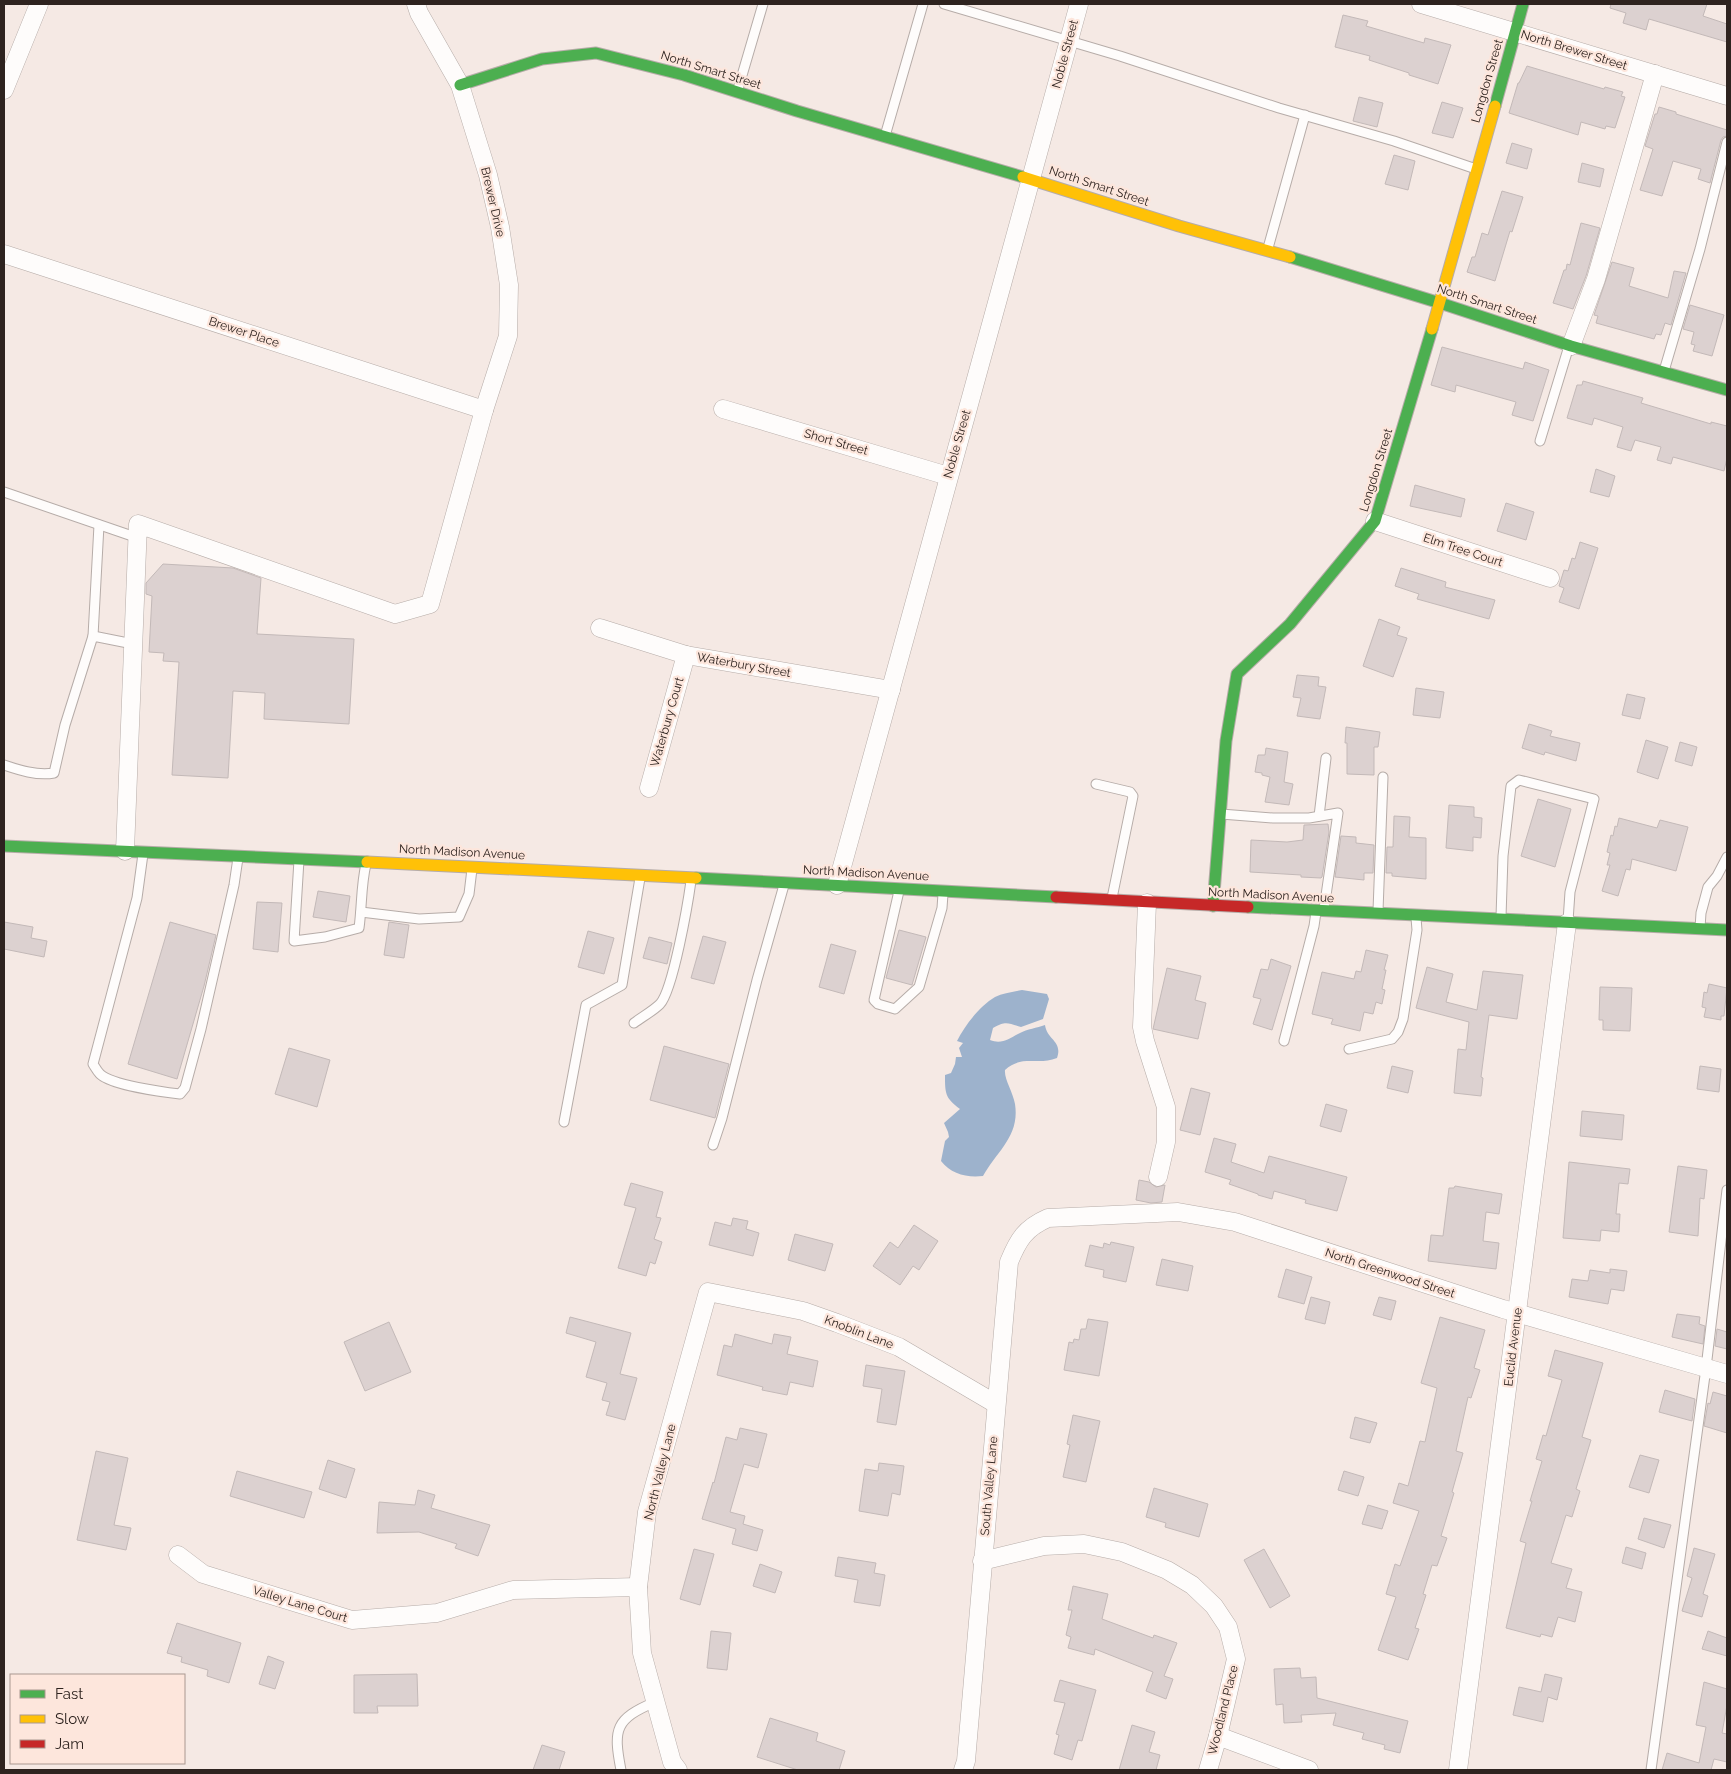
<svg xmlns="http://www.w3.org/2000/svg" width="1731" height="1774" font-family="Raleway,sans-serif">
<style>
.water{fill:#9db2cc}
.building{fill:#dcd1d0;stroke:#c3b9b8}
.lines{fill:none;stroke-linecap:round;stroke-linejoin:round}
.lane-casing{stroke:#b6aca8;stroke-width:11}
.street-casing{stroke:#b6aca8;stroke-width:19}
.fast-casing{stroke:#b6aca8;stroke-width:13}
.slow-casing{stroke:#b6aca8;stroke-width:13}
.jam-casing{stroke:#b6aca8;stroke-width:13}
.lane{stroke:#fefcfb;stroke-width:9}
.street{stroke:#fefcfb;stroke-width:18}
.fast{stroke:#4caf50;stroke-width:11}
.slow{stroke:#ffc107;stroke-width:11}
.jam{stroke:#c62828;stroke-width:11}
.labels{text-anchor:middle;dominant-baseline:central;stroke-width:4.5;stroke-linejoin:round;paint-order:stroke}
.street-label{font-size:12px;fill:#2e231f;stroke:#fde6dc}
</style>
<rect width="100%" height="100%" fill="#f5e9e4"/>
<path class="water" d="M1022,990L1047,994L1049,999L1043,1019L1021,1027C1007,1023 1006,1021 993,1028L990,1040C1002,1045 1010,1038 1020,1033C1027,1029 1037,1028 1045,1025C1047,1040 1063,1041 1057,1058C1038,1066 1022,1054 1005,1070C1004,1079 1013,1092 1015,1104C1020,1136 997,1151 983,1176C967,1178 951,1174 941,1161L945,1141L949,1137L948,1132L944,1123L960,1109C945,1098 945,1093 945,1075L951,1073L955,1064L956,1057H962L959,1048L963,1043L957,1041C965,1025 980,1006 995,997C1003,993 1013,992 1022,990Z"/>
<g class="building">
<path d="M1611,4H1707L1703,16L1727,24V42L1649,19L1646,30L1623,23L1626,13L1610,8Z"/>
<path d="M1343,15L1368,21L1366,26L1424,43L1425,38L1451,45L1438,84L1409,75V73L1369,60L1370,56L1335,47Z"/>
<path d="M1527,66L1604,89L1605,87L1623,92L1621,96L1625,97L1615,128L1606,126L1605,129L1581,122L1578,135L1509,113L1518,83H1519Z"/>
<path d="M1359,97L1383,103L1377,127L1353,121Z"/>
<path d="M1442,102L1463,108L1453,138L1432,133Z"/>
<path d="M1659,107L1676,112V114L1727,130V136L1723,137L1721,140L1710,183L1698,179L1701,169L1673,161L1662,196L1640,190L1653,149L1645,146L1655,114H1657Z"/>
<path d="M1512,143L1532,149L1527,169L1506,163Z"/>
<path d="M1394,155L1415,161L1408,190L1385,184Z"/>
<path d="M1582,163L1604,169L1600,187L1578,182Z"/>
<path d="M1502,191L1523,197L1512,232L1510,231L1495,281L1467,272L1472,257H1475L1482,233L1488,235Z"/>
<path d="M1581,223L1600,228L1586,276L1573,309L1553,303L1564,270H1566L1567,264L1570,265Z"/>
<path d="M1612,262L1634,268L1629,286L1668,298L1674,271L1686,273L1671,325L1665,323L1661,335L1656,334L1654,339L1596,323L1598,316L1594,315Z"/>
<path d="M1690,305L1724,315L1712,356L1693,351L1695,345L1691,344L1694,332L1683,329Z"/>
<path d="M1442,347L1523,369L1525,362L1549,370L1533,421L1512,415L1516,402L1456,385L1455,392L1431,385Z"/>
<path d="M1583,381L1643,398L1641,403L1711,424V422L1727,426V458L1724,471L1673,457L1671,464L1657,460L1661,447L1635,440L1631,451L1617,447L1623,427L1594,418L1592,425L1567,418L1577,385H1582Z"/>
<path d="M1596,469L1615,476L1609,497L1590,492Z"/>
<path d="M1415,485L1465,499L1461,517L1410,506Z"/>
<path d="M1506,503L1534,512L1526,540L1497,531Z"/>
<path d="M1580,542L1598,548L1579,609L1559,602L1564,588L1559,586L1564,570L1568,571L1572,558L1575,559Z"/>
<path d="M163,564L233,568L261,578L257,634L354,639L349,724L264,719L265,693L233,691L228,778L172,775L179,662L163,661L164,653L149,652L152,596L146,594V583Z"/>
<path d="M1401,568L1446,582L1445,587L1495,600L1489,619L1417,599L1419,594L1395,586Z"/>
<path d="M1379,619L1400,627L1397,635L1407,638L1393,677L1363,666Z"/>
<path d="M1297,675L1319,677L1318,686L1326,687L1320,719L1297,716L1301,698L1293,697Z"/>
<path d="M1416,688L1444,692L1440,718L1413,715Z"/>
<path d="M1627,694L1645,698L1640,719L1622,715Z"/>
<path d="M1529,724L1552,731L1550,736L1580,743L1576,761L1545,752L1544,755L1522,748Z"/>
<path d="M1346,727L1380,732L1378,747H1374V775L1347,774V743H1345Z"/>
<path d="M1646,740L1668,747L1658,779L1637,772Z"/>
<path d="M1680,742L1697,747L1692,766L1675,761Z"/>
<path d="M1266,748L1288,752L1284,782L1293,784L1289,805L1265,802L1270,777L1262,775V773L1255,772L1258,755H1265Z"/>
<path d="M1538,799L1571,809L1555,867L1521,856Z"/>
<path d="M1449,805L1474,807V817L1482,818L1481,838L1473,837V851L1446,848Z"/>
<path d="M1394,816L1410,817L1409,837L1426,838V879L1392,876V873H1386L1387,847H1393Z"/>
<path d="M1619,818L1657,828L1660,820L1688,827L1676,871L1632,859L1630,870L1626,869L1618,896L1602,891L1610,865H1607L1610,853L1607,852L1611,835L1613,836L1615,826L1617,827Z"/>
<path d="M1328,824L1329,832L1322,877L1321,878L1301,877V875L1250,872L1251,840L1287,842L1303,840L1304,825Z"/>
<path d="M1341,836L1356,837V843L1374,845L1373,873H1364V880L1335,877Z"/>
<path d="M318,891L350,896L346,922L313,917Z"/>
<path d="M257,902L282,903L278,952L253,949Z"/>
<path d="M4,922L33,927L31,938L47,941L44,957L4,949Z"/>
<path d="M170,922L216,935L204,986L177,1079L128,1064Z"/>
<path d="M389,922L409,925L404,958L384,955Z"/>
<path d="M899,930L926,937L912,985L886,978Z"/>
<path d="M588,931L614,938L604,974L578,967Z"/>
<path d="M703,936L726,942L714,984L691,978Z"/>
<path d="M649,937L672,943L667,964L643,958Z"/>
<path d="M831,944L856,951L844,994L819,987Z"/>
<path d="M1366,950L1388,955L1384,970H1386L1382,989L1385,990L1382,1004L1376,1002L1373,1014L1364,1012L1360,1031L1331,1024L1333,1019L1312,1014L1322,972L1354,979L1356,971L1361,972Z"/>
<path d="M1271,959L1291,966L1272,1030L1253,1024L1261,999L1253,997L1261,969L1268,970Z"/>
<path d="M1427,967L1453,974L1446,1002L1477,1010L1483,971L1523,975L1517,1019L1489,1015L1481,1077L1483,1078L1481,1096L1454,1093L1458,1049L1466,1050L1469,1022L1416,1008Z"/>
<path d="M1167,968L1201,976L1195,1000L1206,1003L1198,1039L1153,1029Z"/>
<path d="M1709,984L1727,988L1724,1016H1721V1020L1704,1017L1706,1008L1702,1007L1704,992L1707,993Z"/>
<path d="M1600,987L1632,988L1630,1031L1603,1030V1020H1599Z"/>
<path d="M664,1046L729,1064L715,1118L650,1100Z"/>
<path d="M289,1048L330,1060L317,1107L275,1094Z"/>
<path d="M1392,1066L1413,1071L1408,1093L1387,1088Z"/>
<path d="M1700,1066L1721,1069L1719,1092L1697,1089Z"/>
<path d="M1191,1088L1210,1093L1200,1135L1180,1130Z"/>
<path d="M1326,1104L1347,1110L1341,1132L1320,1126Z"/>
<path d="M1582,1111L1624,1115L1622,1140L1580,1136Z"/>
<path d="M1214,1138L1236,1144L1231,1162L1264,1173L1269,1156L1347,1177L1337,1211L1305,1203L1306,1200L1274,1191L1272,1199L1258,1195V1194L1229,1184L1231,1180L1205,1172Z"/>
<path d="M1569,1162L1630,1169L1628,1184L1619,1183L1616,1214H1620L1619,1232L1601,1230L1600,1241L1563,1238Z"/>
<path d="M1678,1166L1707,1170L1704,1199L1700,1198L1698,1236L1669,1232Z"/>
<path d="M1139,1180L1149,1182L1156,1187L1165,1185L1162,1202L1151,1203L1136,1200Z"/>
<path d="M631,1183L663,1192L656,1217L661,1218L654,1239L662,1242L655,1264L650,1262L646,1276L618,1268L636,1208L624,1205Z"/>
<path d="M1455,1186L1502,1194L1499,1214L1486,1212L1483,1241L1499,1243L1496,1269L1428,1261L1431,1235L1443,1236L1449,1188H1454Z"/>
<path d="M733,1218L748,1221L746,1229L759,1233L753,1256L709,1245L715,1222L731,1226Z"/>
<path d="M914,1225L938,1241L919,1270L913,1266L900,1285L873,1266L890,1242L898,1248Z"/>
<path d="M795,1234L833,1244L825,1271L788,1260Z"/>
<path d="M1111,1242L1134,1247L1126,1282L1103,1277L1104,1270L1085,1266L1090,1245L1103,1248L1104,1243L1110,1245Z"/>
<path d="M1162,1259L1193,1266L1188,1291L1156,1285Z"/>
<path d="M1286,1269L1312,1277L1304,1304L1278,1297Z"/>
<path d="M1610,1269L1627,1271L1624,1291L1611,1289L1608,1304L1569,1297L1572,1279L1588,1281L1590,1270L1610,1273Z"/>
<path d="M1311,1297L1330,1302L1325,1324L1305,1319Z"/>
<path d="M1379,1297L1396,1301L1391,1320L1373,1315Z"/>
<path d="M1677,1314L1700,1317L1699,1324L1705,1326L1703,1344L1672,1337Z"/>
<path d="M570,1317L631,1333L620,1374L637,1378L625,1420L606,1415L610,1402L602,1400L607,1383L586,1377L596,1342L566,1333Z"/>
<path d="M1440,1317L1485,1330L1474,1368L1480,1370L1471,1398L1468,1397L1456,1451L1463,1453L1452,1492L1454,1493L1441,1536L1447,1538L1437,1566L1432,1565L1423,1594L1426,1595L1415,1628L1419,1629L1408,1660L1378,1650L1396,1597L1386,1594L1395,1564L1400,1566L1419,1511L1393,1503L1399,1483L1408,1486L1420,1441L1425,1442L1437,1388L1421,1383Z"/>
<path d="M1088,1319L1108,1322L1099,1376L1064,1370L1069,1342L1073,1343L1074,1339L1079,1340L1081,1329H1086Z"/>
<path d="M389,1322L411,1372L365,1391L344,1342Z"/>
<path d="M1717,1329L1727,1332V1349L1715,1346Z"/>
<path d="M735,1334L772,1344L774,1334L791,1337L787,1354L818,1361L813,1387L790,1382L787,1395L762,1390L763,1387L717,1375L724,1345L732,1347Z"/>
<path d="M1555,1350L1603,1363L1582,1437L1591,1440L1576,1489L1580,1491L1572,1517L1566,1515L1551,1563L1572,1569L1566,1588L1582,1592L1575,1622L1558,1617L1552,1637L1541,1634L1540,1637L1506,1628L1526,1543L1520,1541L1532,1501H1530L1542,1461L1536,1459L1543,1435L1546,1436L1562,1380L1548,1376Z"/>
<path d="M866,1365L905,1371L896,1425L877,1422L882,1389L863,1386Z"/>
<path d="M1665,1390L1695,1399L1692,1421L1659,1412Z"/>
<path d="M1713,1392L1727,1396V1433L1704,1426L1708,1403L1710,1404Z"/>
<path d="M1073,1415L1100,1421L1086,1482L1063,1477L1070,1445L1067,1444Z"/>
<path d="M1355,1417L1377,1423L1370,1443L1350,1438Z"/>
<path d="M740,1428L767,1434L758,1468L744,1464L730,1512L745,1516L743,1524L763,1530L757,1551L732,1544L736,1529L702,1519L713,1482L714,1483L726,1437L737,1440Z"/>
<path d="M96,1451L128,1458L114,1525L131,1528L126,1550L77,1540Z"/>
<path d="M1640,1455L1659,1460L1649,1493L1629,1487Z"/>
<path d="M328,1460L355,1469L346,1498L319,1489Z"/>
<path d="M879,1463L904,1466L900,1495L892,1493L888,1516L859,1511L865,1469L878,1471Z"/>
<path d="M237,1471L312,1492L304,1518L230,1496Z"/>
<path d="M1344,1471L1364,1477L1358,1496L1338,1490Z"/>
<path d="M1154,1488L1208,1504L1199,1537L1165,1527L1166,1523L1146,1517Z"/>
<path d="M418,1490L435,1495L431,1508L490,1525L478,1556L455,1548L457,1544L419,1532L377,1533L379,1502L415,1505Z"/>
<path d="M1368,1505L1388,1511L1382,1529L1362,1524Z"/>
<path d="M1644,1518L1671,1525L1664,1548L1638,1539Z"/>
<path d="M1626,1547L1646,1553L1642,1569L1622,1563Z"/>
<path d="M1694,1548L1715,1554L1703,1594L1708,1596L1702,1617L1682,1611L1692,1578L1687,1576Z"/>
<path d="M694,1549L714,1554L700,1605L680,1599Z"/>
<path d="M1264,1549L1290,1596L1270,1608L1244,1560Z"/>
<path d="M838,1557L876,1563L874,1573L885,1575L880,1606L854,1602L858,1580L835,1576Z"/>
<path d="M760,1564L782,1572L775,1593L753,1586Z"/>
<path d="M1073,1586L1108,1594L1102,1619L1153,1638L1154,1635L1177,1643L1164,1676L1173,1679L1166,1699L1146,1691L1153,1672L1095,1649L1094,1655L1068,1648L1071,1637L1066,1635L1072,1610H1068Z"/>
<path d="M177,1623L241,1643L229,1683L207,1676L208,1670L181,1662L182,1657L167,1653Z"/>
<path d="M711,1631L731,1633L727,1670L707,1668Z"/>
<path d="M1708,1631L1727,1638V1656L1702,1649Z"/>
<path d="M268,1656L284,1662L275,1689L259,1684Z"/>
<path d="M1300,1668L1301,1678L1316,1677L1317,1698L1408,1721L1400,1753L1384,1749L1385,1745L1362,1739L1364,1733L1333,1725L1336,1713L1301,1715L1302,1722L1284,1723L1283,1704L1276,1705L1274,1669Z"/>
<path d="M417,1674L418,1706H377L378,1713H354V1675Z"/>
<path d="M1545,1674L1562,1678L1557,1700L1548,1697L1543,1722L1513,1715L1519,1687L1541,1692Z"/>
<path d="M1060,1680L1096,1690L1082,1741L1078,1740L1072,1760L1054,1754L1059,1735L1056,1734L1065,1703L1054,1701Z"/>
<path d="M1704,1682L1727,1689V1705L1722,1733L1727,1734V1762L1714,1759L1711,1770H1662L1667,1753L1699,1763L1706,1727L1696,1725Z"/>
<path d="M770,1718L818,1733L816,1741L845,1751L839,1770H798L757,1757Z"/>
<path d="M1132,1725L1155,1732L1149,1752L1160,1755L1156,1770H1119Z"/>
<path d="M542,1745L565,1752L559,1770H533Z"/>
</g>
<g class="lines">
<defs>
<g id="lane">
<path d="M944,4L1120,56L1279,108L1394,141L1476,169"/>
<path d="M738,89L763,4"/>
<path d="M885,136L923,4"/>
<path d="M1268,248L1305,115"/>
<path d="M1664,371L1700,249L1727,142"/>
<path d="M1540,441L1569,346"/>
<path d="M4,492L138,538"/>
<path d="M93,636L99,525"/>
<path d="M4,765C19,770 37,776 54,773L65,725L93,636L133,644"/>
<path d="M1096,784L1130,792L1133,796L1112,898"/>
<path d="M1221,814L1273,818H1309L1338,813L1324,909"/>
<path d="M1319,816L1326,758"/>
<path d="M143,854L137,898L93,1064C95,1067 97,1071 100,1074C111,1085 163,1092 180,1094L185,1088L201,1029L234,885L238,858"/>
<path d="M299,860L294,941L325,937L359,928C362,906 361,885 366,864"/>
<path d="M899,891L874,1000L878,1004L895,1009L919,987L942,908L943,894"/>
<path d="M1378,911L1383,777"/>
<path d="M361,912L419,919L459,917L469,894L472,869"/>
<path d="M1501,917L1503,856L1511,786L1519,780L1594,799L1570,892L1568,921"/>
<path d="M1700,928L1701,913L1708,887L1717,876L1727,857"/>
<path d="M634,1023C642,1017 653,1011 660,1004C673,990 688,903 691,881"/>
<path d="M1284,1041L1314,926L1316,912"/>
<path d="M1349,1049L1392,1039L1398,1032L1403,1019L1417,930L1416,918"/>
<path d="M564,1122L586,1005L622,985L640,878"/>
<path d="M713,1145L722,1118L757,980L784,885"/>
<path d="M621,1770C613,1729 615,1719 655,1702"/>
<path d="M1651,1770L1706,1368L1727,1190"/>
</g>
<g id="street">
<path d="M1421,4L1727,96"/>
<path d="M4,90L39,4"/>
<path d="M4,254L484,410"/>
<path d="M1571,346L1596,279L1655,74"/>
<path d="M723,409L948,476"/>
<path d="M1375,521L1550,578"/>
<path d="M600,628L686,655L891,690"/>
<path d="M649,788L686,655"/>
<path d="M125,851L138,524L395,614L430,604L484,410L508,336L509,285L500,227L488,175L460,85L419,13L416,4"/>
<path d="M837,885L1079,4"/>
<path d="M1147,903L1142,1027L1145,1041L1166,1107V1142L1158,1177"/>
<path d="M178,1555L203,1574L352,1620L437,1613L513,1590L638,1587"/>
<path d="M982,1561L1044,1546L1084,1544L1122,1552L1167,1570L1192,1585L1214,1606L1228,1627L1236,1659L1218,1736L1208,1770"/>
<path d="M1218,1736L1309,1770"/>
<path d="M678,1770L672,1762L642,1653L638,1587L647,1512L708,1292L803,1311L837,1323L899,1347L996,1404"/>
<path d="M963,1770L966,1761L1009,1262C1018,1240 1025,1228 1048,1218L1178,1212L1235,1222L1503,1309L1727,1374"/>
<path d="M1458,1770L1567,923"/>
</g>
<g id="fast">
<path d="M460,85L542,59L596,53L684,75L797,111L1023,177"/>
<path d="M1495,106L1523,4"/>
<path d="M1290,257L1440,303L1571,346L1727,390"/>
<path d="M4,846L367,862"/>
<path d="M696,878L1056,897"/>
<path d="M1213,906L1226,741L1237,674L1290,624L1375,521L1432,329"/>
<path d="M1248,907L1727,930"/>
</g>
<g id="slow">
<path d="M1023,177L1179,226L1290,257"/>
<path d="M1432,329L1495,106"/>
<path d="M367,862L696,878"/>
</g>
<path id="jam" d="M1056,897L1248,907"/>
</defs>
<use href="#lane" class="lane-casing"/>
<use href="#street" class="street-casing"/>
<use href="#fast" class="fast-casing"/>
<use href="#slow" class="slow-casing"/>
<use href="#jam" class="jam-casing"/>
<use href="#lane" class="lane"/>
<use href="#street" class="street"/>
<use href="#fast" class="fast"/>
<use href="#slow" class="slow"/>
<use href="#jam" class="jam"/>
</g>
<g class="labels">
<g class="street-label">
<text transform="translate(1574 50) rotate(17)">North Brewer Street</text>
<text transform="translate(1065 54) rotate(-75)">Noble Street</text>
<text transform="translate(711 70) rotate(17)">North Smart Street</text>
<text transform="translate(1487 81) rotate(-74)">Longdon Street</text>
<text transform="translate(1099 186) rotate(18)">North Smart Street</text>
<text transform="translate(493 202) rotate(77)">Brewer Drive</text>
<text transform="translate(1487 304) rotate(18)">North Smart Street</text>
<text transform="translate(244 332) rotate(18)">Brewer Place</text>
<text transform="translate(836 442) rotate(16)">Short Street</text>
<text transform="translate(957 444) rotate(-74)">Noble Street</text>
<text transform="translate(1376 470) rotate(-73)">Longdon Street</text>
<text transform="translate(1463 550) rotate(18)">Elm Tree Court</text>
<text transform="translate(744 665) rotate(10)">Waterbury Street</text>
<text transform="translate(667 722) rotate(-74)">Waterbury Court</text>
<text transform="translate(462 852) rotate(3)">North Madison Avenue</text>
<text transform="translate(866 873) rotate(3)">North Madison Avenue</text>
<text transform="translate(1271 895) rotate(3)">North Madison Avenue</text>
<text transform="translate(1390 1273) rotate(18)">North Greenwood Street</text>
<text transform="translate(859 1332) rotate(21)">Knoblin Lane</text>
<text transform="translate(1513 1347) rotate(-83)">Euclid Avenue</text>
<text transform="translate(660 1472) rotate(-76)">North Valley Lane</text>
<text transform="translate(989 1486) rotate(-85)">South Valley Lane</text>
<text transform="translate(300 1604) rotate(17)">Valley Lane Court</text>
<text transform="translate(1223 1710) rotate(-76)">Woodland Place</text>
</g>
</g>
<rect width="1731" height="1774" fill="none" stroke="#2e231f" stroke-width="10"/>
<rect x="10" y="1674" width="175" height="90" fill="#fde6dc" stroke="#aa9890"/>
<rect x="20" y="1690" width="25" height="8" fill="#4caf50" stroke="#aa9890"/>
<text x="55" y="1699" font-size="15" fill="#2e231f">Fast</text>
<rect x="20" y="1715" width="25" height="8" fill="#ffc107" stroke="#aa9890"/>
<text x="55" y="1724" font-size="15" fill="#2e231f">Slow</text>
<rect x="20" y="1740" width="25" height="8" fill="#c62828" stroke="#aa9890"/>
<text x="55" y="1749" font-size="15" fill="#2e231f">Jam</text>
</svg>
